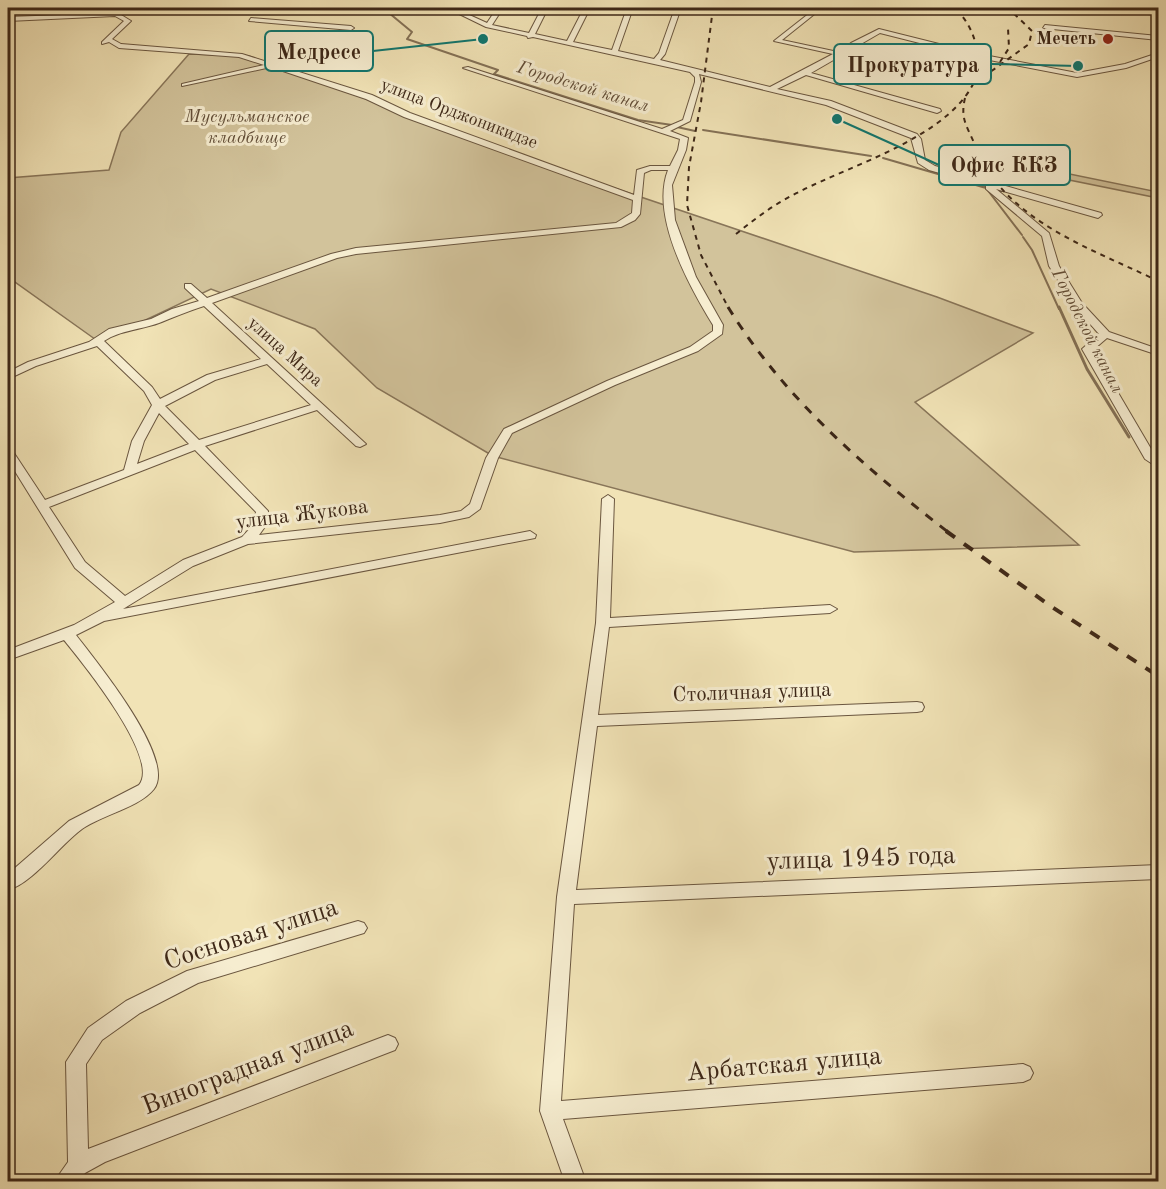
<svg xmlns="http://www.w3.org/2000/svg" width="1166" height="1189" font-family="'Old Standard TT',serif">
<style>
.green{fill:#d2c39b;stroke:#887559;stroke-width:1.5}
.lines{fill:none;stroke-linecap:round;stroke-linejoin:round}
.stream-far1{stroke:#847156;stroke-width:2}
.stream{stroke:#847156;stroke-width:3}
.street-casing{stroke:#6a563f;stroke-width:2}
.street{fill:#f6edd0;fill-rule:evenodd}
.rail-far2{stroke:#3d2717;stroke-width:2;stroke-dasharray:5 5;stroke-linecap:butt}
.rail-far1{stroke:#3d2717;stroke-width:3;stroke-dasharray:9 9;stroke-linecap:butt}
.rail{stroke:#3d2717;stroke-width:4;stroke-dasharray:11 11;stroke-linecap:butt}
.poi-dot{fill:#8f2418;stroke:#f6edd0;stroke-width:2}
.labels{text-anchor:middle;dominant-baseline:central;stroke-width:6;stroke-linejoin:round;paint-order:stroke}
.far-poi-label{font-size:18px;font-weight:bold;fill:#3d2717;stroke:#f6edd0;text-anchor:end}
.far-water-label{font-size:18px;font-style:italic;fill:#614c36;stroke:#f6edd0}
.far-street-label{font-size:18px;fill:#3d2717;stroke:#f6edd0}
.far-park-label{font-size:18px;font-style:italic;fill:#624e38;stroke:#f6edd0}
.street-label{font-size:21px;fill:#3d2717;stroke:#f6edd0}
.near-street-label{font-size:26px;fill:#3d2717;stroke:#f6edd0}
.leader{fill:none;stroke:#0f766e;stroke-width:2}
.callout-dot{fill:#0f766e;stroke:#f6edd0;stroke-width:2}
.callout{fill:#f6edd0;stroke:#0f766e;stroke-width:2}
.callout-label{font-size:22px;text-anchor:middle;font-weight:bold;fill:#3d2717}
</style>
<rect width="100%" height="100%" fill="#f1e3b6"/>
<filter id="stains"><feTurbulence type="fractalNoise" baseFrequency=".00333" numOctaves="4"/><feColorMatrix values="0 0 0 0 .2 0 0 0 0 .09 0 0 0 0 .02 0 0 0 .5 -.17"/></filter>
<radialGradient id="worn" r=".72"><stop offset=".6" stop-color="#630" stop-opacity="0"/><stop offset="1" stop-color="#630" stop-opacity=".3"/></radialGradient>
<g class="green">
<path d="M189,54L249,56L552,167L937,297L1033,333L915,402L1079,545L854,552L493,456L377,388L315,329L211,289L99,342L8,277V178L109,170L121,132Z"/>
<path d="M1028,152L1052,156L1056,162L1050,170L1158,192V198L1020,170L1014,161L1020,155Z"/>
</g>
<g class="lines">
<g class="stream-far1">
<path d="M383,8L412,32L407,39L498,70L494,74L638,120L672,125"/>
<path d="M677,127L695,131"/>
<path d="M703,130L871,156"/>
<path d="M883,158L986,188L1022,235"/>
<path d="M1023,237L1032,250L1059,309"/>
</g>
<path class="stream" d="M1059,307L1087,369L1129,437"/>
<defs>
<g id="street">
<path d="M164,8H190L165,11L162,9Z"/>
<path d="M447,8H454L487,23L497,8H503L492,25L529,33L542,8H548L535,34L567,41L584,8H590L573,42L612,50L627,8H633L618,51L654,59L659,53L675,8H681L665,54L660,60L770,87L833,54L774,41L816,8H822L782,40L838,52L851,43L879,29L979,54L1077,73L1125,64L1158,53V57L1126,68L1077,77L979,58L880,33L861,44L975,68L972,70L856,47L811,73L940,109L941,111L937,113L806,75L777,89L831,101L917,134L921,139L925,160L935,166L1101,213L1102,215L1098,218L996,189L1049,233L1059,266L1082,303L1109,332L1158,349V355L1107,338L1093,350L1157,459L1151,463L1145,459L1082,349L1099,334L1075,307L1049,266L1042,236L986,189V186L929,170L918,163L911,138L826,105L699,74L701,82L690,121L670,131L688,138L686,150L672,185L675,220L696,277L723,325L722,334L698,351L615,385L512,433L498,458L480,509L469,517L440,523L248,544L193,566L123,609L530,531L536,535L535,538L104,621L76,635C95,660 177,759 154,789C140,807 102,815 82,829C60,845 33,883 8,890V874L69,821L139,785C161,759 82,662 64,640L8,660V650L74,625L115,602L75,568L8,460V449L12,450L45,500L124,470L132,441L152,405L144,391L97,346L36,366L8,379V372L28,362L89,342L109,329L151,319L172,309L199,301L185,288V284H191L207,298L331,254L356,248L616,223L632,213L633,200L404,117L366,99L271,67L182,86V84L264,65L239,57L119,48L109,42L102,44V42L124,21L115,16L8,21V17L118,13L131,21L112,39L121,44L242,54L372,95L410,113L634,195L637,170L650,166H670L678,150L680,139L463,68L468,67L662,129L683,120L695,82V77L690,72L533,37L528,38L527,36L486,27ZM651,170H668C650,216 689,286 713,325V331L690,347L607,381L504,429L486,458L470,504L461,511L440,515L259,535L267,524L268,511L205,446L317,410L356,446L360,447L366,444L212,303L337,258L356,254L621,227L635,220L640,214L644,173ZM204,306L261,359L207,375L160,399L152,387L104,341C121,330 140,330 159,323C174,317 188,311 204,306ZM267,364L311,405L199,440L165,406L215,380ZM159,413L189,444L137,464L144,441ZM195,450L256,512L254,524L242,537L183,560L125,596L85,562L49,507Z"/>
<path d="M1104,8L1158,11V15L1107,10Z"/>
<path d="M251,18L351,26L354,28L351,30L249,21Z"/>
<path d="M1045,25L1158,36V40L1043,28Z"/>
<path d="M608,495L614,499L610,618L830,605L837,609L830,613L609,627L598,715L917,702L922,703L924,707L922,711L917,712L597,726L576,890L1158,865V879L574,904L561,1101L1023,1064L1030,1067L1033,1073L1030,1079L1023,1082L563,1119L586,1182H565L540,1111L557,897L596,623L602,499Z"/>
<path d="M358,921L364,923L367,928L364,933L198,983L140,1013L102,1040L86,1064L88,1149L388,1035L395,1038L398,1044L395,1050L105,1162L85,1173L78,1182H54L68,1162L66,1062L88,1028L126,1001L187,971Z"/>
</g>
</defs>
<use href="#street" class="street-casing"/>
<use href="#street" class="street"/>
<g class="rail-far2">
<path d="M713,8L701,102L689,167L687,205L701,255L729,309"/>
<path d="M1000,62L1009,48L1008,28"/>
<path d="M975,83L1029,44L1032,31L1008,8"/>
<path d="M965,98C960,119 967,126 975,145C982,160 990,176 1001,188C1041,233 1105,255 1158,281"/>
<path d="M736,234C756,218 777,202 801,191C853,164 956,135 977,75C979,70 977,62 977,57C977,38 968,21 955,8"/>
</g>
<path class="rail-far1" d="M728,307C784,398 865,468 948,532"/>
<path class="rail" d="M946,531L1052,607L1158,676"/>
</g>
<circle class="poi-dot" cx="1108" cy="39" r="6"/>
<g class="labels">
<g class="far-poi-label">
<text x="1096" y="39">Мечеть</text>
</g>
<g class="far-water-label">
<text transform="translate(583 87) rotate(17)">Городской канал</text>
<text transform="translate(1087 331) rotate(63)">Городской канал</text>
</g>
<g class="far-street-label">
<text transform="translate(459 114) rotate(21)">улица Орджоникидзе</text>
<text transform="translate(285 352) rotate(42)">улица Мира</text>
</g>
<g class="far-park-label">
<text x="247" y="117">Мусульманское<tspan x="247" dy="21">кладбище</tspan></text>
</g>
<g class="street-label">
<text transform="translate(302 515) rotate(-7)">улица Жукова</text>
<text transform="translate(752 693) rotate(-2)">Столичная улица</text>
</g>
<g class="near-street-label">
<text transform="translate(861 859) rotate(-2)">улица 1945 года</text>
<text transform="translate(251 935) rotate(-18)">Сосновая улица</text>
<text transform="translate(784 1065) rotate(-5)">Арбатская улица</text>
<text transform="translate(248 1068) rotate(-21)">Виноградная улица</text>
</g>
</g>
<path class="leader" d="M483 39L373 51M1078 66L991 64M837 119L939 165"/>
<g class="callout-dot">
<circle cx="483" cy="39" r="6"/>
<circle cx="1078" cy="66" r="6"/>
<circle cx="837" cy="119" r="6"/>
</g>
<g class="callout">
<rect x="265" y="31" width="108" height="40" rx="6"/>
<rect x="834" y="44" width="157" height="40" rx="6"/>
<rect x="939" y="145" width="131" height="40" rx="6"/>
</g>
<g class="callout-label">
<text x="319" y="59">Медресе</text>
<text x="913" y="72">Прокуратура</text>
<text x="1004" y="172">Офис ККЗ</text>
</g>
<rect width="1166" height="1189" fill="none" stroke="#f1e3b6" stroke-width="30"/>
<rect x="9" y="9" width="1148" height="1171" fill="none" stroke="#3d2717" stroke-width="3"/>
<rect x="15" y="15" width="1136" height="1159" fill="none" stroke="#3d2717" stroke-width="1.5"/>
<rect width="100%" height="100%" filter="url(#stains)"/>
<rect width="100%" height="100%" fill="url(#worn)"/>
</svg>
